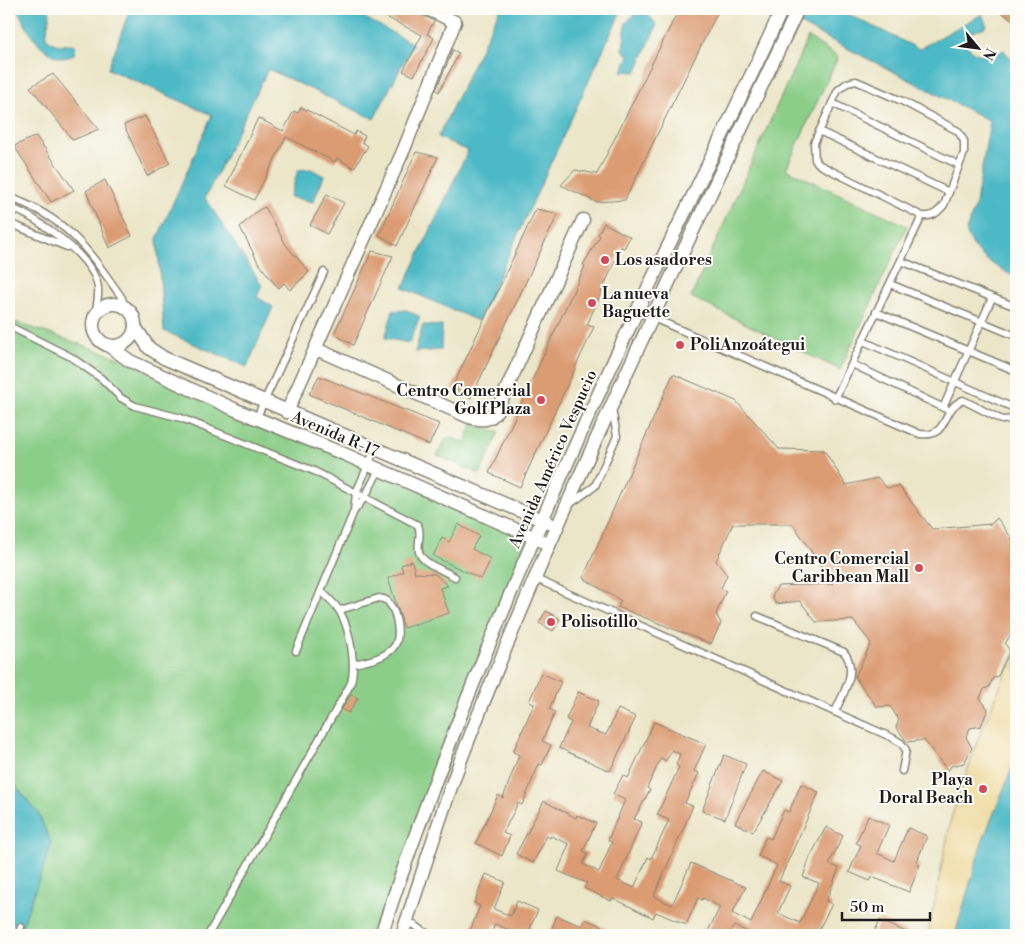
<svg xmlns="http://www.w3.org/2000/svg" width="1025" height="944" font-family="'Libre Bodoni',serif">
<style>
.green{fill:#8ace88;stroke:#537552}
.sand{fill:#eeda9e;stroke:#857b5d}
.water{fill:#4bb9c6;stroke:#346a71}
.building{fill:#db9c73;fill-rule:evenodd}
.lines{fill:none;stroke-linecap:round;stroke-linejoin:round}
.lane-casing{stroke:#848172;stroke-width:9}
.street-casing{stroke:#848172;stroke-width:15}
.lane{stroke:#fff;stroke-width:6}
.street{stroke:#fff;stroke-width:12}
.poi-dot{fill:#d1495b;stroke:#fdfcf7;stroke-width:2}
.labels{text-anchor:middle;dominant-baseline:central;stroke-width:4;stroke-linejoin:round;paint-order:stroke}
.poi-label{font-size:16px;font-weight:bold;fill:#1c1c1c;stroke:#fdfcf7;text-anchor:start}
.street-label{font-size:16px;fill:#1c1c1c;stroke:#fdfcf7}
</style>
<rect width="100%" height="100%" fill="#fdfcf7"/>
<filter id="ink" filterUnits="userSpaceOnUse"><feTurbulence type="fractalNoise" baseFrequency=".02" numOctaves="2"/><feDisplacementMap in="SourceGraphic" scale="10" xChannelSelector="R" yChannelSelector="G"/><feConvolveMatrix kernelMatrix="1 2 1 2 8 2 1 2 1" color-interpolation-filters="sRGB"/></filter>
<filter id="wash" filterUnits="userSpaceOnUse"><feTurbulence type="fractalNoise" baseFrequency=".0096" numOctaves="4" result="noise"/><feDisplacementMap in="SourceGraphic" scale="20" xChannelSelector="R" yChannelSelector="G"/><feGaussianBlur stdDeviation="1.12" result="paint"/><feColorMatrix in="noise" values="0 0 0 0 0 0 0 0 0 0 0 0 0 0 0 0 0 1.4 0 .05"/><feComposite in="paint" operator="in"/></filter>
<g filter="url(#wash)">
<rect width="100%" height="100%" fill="#ebe6c8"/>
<g class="green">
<path d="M808,37L838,57L786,169L907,226L840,370L691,297Z"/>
<path d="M9,320L109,354L535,537L381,935H18L38,813L9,778Z"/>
<path d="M473,424L499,432L480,474L437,455L447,437L465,442Z"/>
</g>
<path class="sand" d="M1016,649V759L982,842L955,935H928L951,819L979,737Z"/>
<g class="water">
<path d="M19,9H48L50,13L46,37C53,46 62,46 73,44L76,47L74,54C53,71 22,27 19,9Z"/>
<path d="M130,9H358L356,13L413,44L374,119L268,69L205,198L262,285L257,297L273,307L247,367L164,331L157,239L212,115L108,69Z"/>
<path d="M500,9H622L478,321L403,288L468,151L438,137Z"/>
<path d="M639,9H643L657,25L636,72L622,71L629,56L623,50L626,23Z"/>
<path d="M770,9H838L919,49L982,14L987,26L966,35V45L975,53L990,57L1004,50L1016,67V278C993,264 975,257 966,231L976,203L990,121Z"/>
<path d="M311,169L324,176L313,202L290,197L298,170Z"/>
<path d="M406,310L420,317L409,343L385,338L393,311Z"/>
<path d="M423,325L442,326L441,350L415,352Z"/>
<path d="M1016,759V935H955L982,842Z"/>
<path d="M9,778L38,813L52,844L22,926L9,922Z"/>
</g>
<g id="blocks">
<g class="building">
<path d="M370,9H418L424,16L434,21L427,34L434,38L414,76L403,71L422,35Z"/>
<path d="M679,9H719L625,200L596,202L561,185L575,170L597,174Z"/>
<path d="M996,9H1016V22Z"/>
<path d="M453,50L459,53L439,92L436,90Z"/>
<path d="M53,74L99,129L73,140L30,87Z"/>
<path d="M301,107L354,135L356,131L365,136L362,142L368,146L354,168L337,158L335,162L286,137L254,200L226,186L258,118L283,131L294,111L298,113Z"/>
<path d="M145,116L170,163L147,176L124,125Z"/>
<path d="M36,136L74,190L51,202L14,146Z"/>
<path d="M416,152L438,157L397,246L379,235Z"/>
<path d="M105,180L132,236L109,248L86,191Z"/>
<path d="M327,194L344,203L327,234L310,225Z"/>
<path d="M265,207L286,245L309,272L290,290L284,283L279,288L274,283L258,262L240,227L257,211Z"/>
<path d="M536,209L558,214L471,398L452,388Z"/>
<path d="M604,223L630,237L624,248L621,247L587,325L594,327L520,487L489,473L585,266L583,265L600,236L598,234Z"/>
<path d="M372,251L393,256L353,345L334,334Z"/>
<path d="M673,374L736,401L779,449L824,450L846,485L878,478L887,488L899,486L932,529L991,524L997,518L1016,544V632L1011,634L1005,644L1010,651L998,676L993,678L989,687L984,689L980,698L988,709L981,726L970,728L966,737L972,748L964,763L951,766L948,771L924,740L907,742L896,727L899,720L890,706L877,707L855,677L871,643L853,620L816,622L800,601L776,604L772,596L778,586L833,584L793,524H733L716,561L727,575L721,588L726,591L716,614L721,623L711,644L618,607L621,601L583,578Z"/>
<path d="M319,376L439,424L429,445L309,394Z"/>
<path d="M458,524L479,536L472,549L491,559L481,579L433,556L442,538L449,542Z"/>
<path d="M412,561L415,573L435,574L448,586L440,588L449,613L404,628L388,578L403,572L401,565Z"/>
<path d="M546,611L560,619L553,631L539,623Z"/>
<path d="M541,673L561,682L549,709L555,712L542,741L551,745L542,765L539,764L522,805L518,803L503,833L510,836L502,856L476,843L498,795L503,798L519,755L513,752L534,704L529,702Z"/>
<path d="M578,692L599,701L587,728L606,735L618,709L636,717L610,771L559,748L571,722L566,719Z"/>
<path d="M351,694L358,698L349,713L342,709Z"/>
<path d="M654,722L706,744L694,771L699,773L685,803L693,806L654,896L672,905L691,863L746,887L732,913L751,923L777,865L758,856L766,837L771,839L784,810L789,812L801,784L819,792L779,881L790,886L778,913L800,923L819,883L803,877L810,857L826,827L843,836L829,864L839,868L826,901L832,904L816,935H756L734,926L729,935H706L720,907L703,898L702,900L698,898L686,925L656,912L653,918L613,898L611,901L584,888L587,883L558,871L569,844L551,836L550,838L547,836L533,863L516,854L544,801L576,818L577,815L596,823L583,851L588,853L583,864L599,872L612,842L608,840L625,800L613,794L623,775L628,778ZM672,750L680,754L676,765L679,767L657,815L669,820L651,859L648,857L634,888L617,880L642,822L634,819L650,790L647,788L661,758L666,761Z"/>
<path d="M724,755L746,764L725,819L702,811Z"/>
<path d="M763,771L783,781L753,832L735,823Z"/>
<path d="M868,816L889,825L877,853L894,861L908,828L927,836L916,864L920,865L909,892L872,877L870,881L849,872L861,845L856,843Z"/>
<path d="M486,874L505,882L494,909L511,916L517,901L538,910L527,935H511L512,931L495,924L491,935H480L470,931L480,906L474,903Z"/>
<path d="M557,916L582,926L586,919L619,935H549Z"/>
<path d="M880,920L912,935H873Z"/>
</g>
</g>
</g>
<g filter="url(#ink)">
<use href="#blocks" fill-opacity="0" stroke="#848172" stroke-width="1"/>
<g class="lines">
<defs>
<g id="lane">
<path d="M856,81L902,101L958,131L964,141V153L944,205C937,213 933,217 922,216L820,165L815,160L814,143L838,90L847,83Z"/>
<path d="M832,103L959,165"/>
<path d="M819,131L949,192"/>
<path d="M9,197C68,219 87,248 122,298L124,306"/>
<path d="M9,207C36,216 95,258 98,288C99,298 96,310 94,319"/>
<path d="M9,223L67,247"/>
<path d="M901,261L1016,307"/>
<path d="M890,284L1016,336"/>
<path d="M637,311L920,434C950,438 941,408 963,400L1002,420L1016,419"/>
<path d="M876,312L1016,371"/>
<path d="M9,326L71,357L102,379L121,398L135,406L181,418L314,471L418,525C422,535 417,542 419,552C422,564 446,571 455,577"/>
<path d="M863,341L1016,409"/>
<path d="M852,364L946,409"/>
<path d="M835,399L922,216"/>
<path d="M943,408L992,298"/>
<path d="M256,419L324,272"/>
<path d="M570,504L595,486L617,436L612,409"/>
<path d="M355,510L365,497L379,470"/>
<path d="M536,579L893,738L901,743L906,750L902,771"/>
<path d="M340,610L379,598C383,599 387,599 389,603C397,613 402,638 393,648C383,659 367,661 353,664"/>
<path d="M757,616L844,652C859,671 843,693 835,712"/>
<path d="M296,651L354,511L356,493L375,449"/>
<path d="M407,920L429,935"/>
<path d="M18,935L21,927"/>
<path d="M208,935L350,685C357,667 350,629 340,612C336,604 327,597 321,591"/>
</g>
<g id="street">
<circle cx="114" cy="325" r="21"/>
<path d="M135,327L149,348L164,358L549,523"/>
<path d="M109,346L130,361L236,410L344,454L542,541"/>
<path d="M316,349L469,417C482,420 490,422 497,410L583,220"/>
<path d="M287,412L404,149L455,22L428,9"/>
<path d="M381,935C451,722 542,514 637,311C685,210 736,110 782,9"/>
<path d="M402,935C421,878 439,819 460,762C559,505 681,257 798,9"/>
</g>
</defs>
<use href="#lane" class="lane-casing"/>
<use href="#street" class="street-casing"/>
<use href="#lane" class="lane"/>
<use href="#street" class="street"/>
</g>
</g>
<g class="poi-dot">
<circle cx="605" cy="260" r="5"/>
<circle cx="592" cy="303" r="5"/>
<circle cx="680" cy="345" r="5"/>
<circle cx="541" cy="400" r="5"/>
<circle cx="919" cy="568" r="5"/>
<circle cx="551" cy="622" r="5"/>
<circle cx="983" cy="789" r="5"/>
</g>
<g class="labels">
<g class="poi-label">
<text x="615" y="260">Los asadores</text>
<text x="602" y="294">La nueva<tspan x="602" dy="18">Baguette</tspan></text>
<text x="690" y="345">PoliAnzoátegui</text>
<text x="531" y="391" text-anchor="end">Centro Comercial<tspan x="531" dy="18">Golf Plaza</tspan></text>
<text x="909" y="559" text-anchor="end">Centro Comercial<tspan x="909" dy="18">Caribbean Mall</tspan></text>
<text x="561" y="622">Polisotillo</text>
<text x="973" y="780" text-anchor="end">Playa<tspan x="973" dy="18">Doral Beach</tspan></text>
</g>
<g class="street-label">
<text transform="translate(335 434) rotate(23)">Avenida R-17</text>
<text transform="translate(553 459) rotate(-66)">Avenida Américo Vespucio</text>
</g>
</g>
<rect width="1025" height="944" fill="none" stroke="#fdfcf7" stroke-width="30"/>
<g transform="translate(978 48) rotate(119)" stroke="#fdfcf7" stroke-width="4" paint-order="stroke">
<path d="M0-4L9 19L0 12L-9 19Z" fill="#1c1c1c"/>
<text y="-8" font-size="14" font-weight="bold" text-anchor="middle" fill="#1c1c1c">N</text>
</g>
<path d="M842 912v8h88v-8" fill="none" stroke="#1c1c1c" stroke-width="2.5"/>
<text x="850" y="912" font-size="15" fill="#1c1c1c" stroke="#fdfcf7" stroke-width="4" paint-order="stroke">50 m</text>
</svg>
